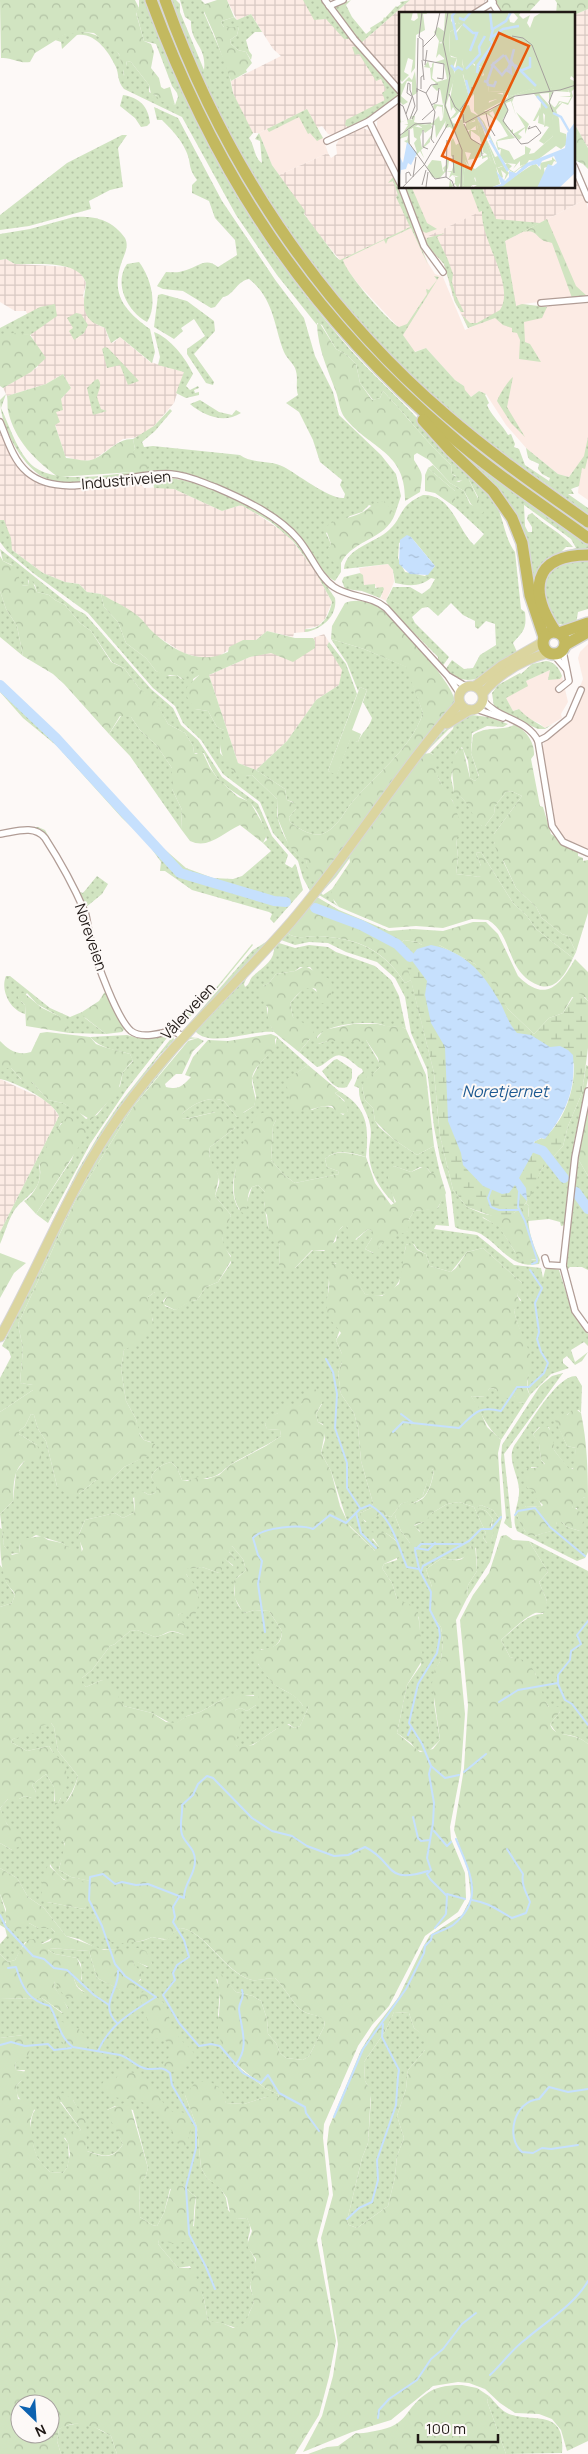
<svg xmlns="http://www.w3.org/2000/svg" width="588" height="2454" font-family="Manrope,sans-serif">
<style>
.built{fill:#fcebe4}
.industrial{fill:url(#industrial-grid)}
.grass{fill:url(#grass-dots);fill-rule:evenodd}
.forest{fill:url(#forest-crowns);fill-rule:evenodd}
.wetland{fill:url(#wetland-marsh);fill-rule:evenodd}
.green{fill:#d1e4c1}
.water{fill:url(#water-ripples)}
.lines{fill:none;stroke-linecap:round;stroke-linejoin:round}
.stream{stroke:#c6e0fd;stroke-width:2}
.river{stroke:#c6e0fd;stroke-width:10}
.street-casing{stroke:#b19d96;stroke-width:8}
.primary-casing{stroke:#d7d6d5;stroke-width:11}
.highway-casing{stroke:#d7d6d5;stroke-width:14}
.street{stroke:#fff;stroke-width:5.5}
.primary{stroke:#dbd59f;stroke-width:9}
.highway{stroke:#c3b95f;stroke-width:11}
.labels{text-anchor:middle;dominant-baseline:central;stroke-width:4;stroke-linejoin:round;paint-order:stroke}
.street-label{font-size:15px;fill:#201916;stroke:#fdf9f7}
.water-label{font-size:16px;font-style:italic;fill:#1d5991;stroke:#fdf9f7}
.inset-river{fill:none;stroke:#c6e0fd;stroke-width:2.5}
.inset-road{fill:none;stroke:#a59f9d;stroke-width:1}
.view{fill:#e8590c;fill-opacity:0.15;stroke:#e8590c;stroke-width:2.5}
.inset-edge{fill:none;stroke:#201916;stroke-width:2.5}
</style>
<defs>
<pattern id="industrial-grid" width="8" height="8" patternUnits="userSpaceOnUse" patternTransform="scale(1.25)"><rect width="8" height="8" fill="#fcebe4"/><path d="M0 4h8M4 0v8" fill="none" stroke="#d8c9c3"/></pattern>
<pattern id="grass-dots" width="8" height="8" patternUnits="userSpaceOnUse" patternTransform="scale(1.25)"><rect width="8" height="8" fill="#d1e4c1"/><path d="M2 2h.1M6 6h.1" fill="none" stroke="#b3c3a5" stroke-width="1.8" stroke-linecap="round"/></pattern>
<pattern id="forest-crowns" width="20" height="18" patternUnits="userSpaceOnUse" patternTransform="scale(1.25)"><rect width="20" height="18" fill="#d1e4c1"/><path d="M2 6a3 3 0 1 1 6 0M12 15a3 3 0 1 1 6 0" fill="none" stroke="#b3c3a5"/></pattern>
<pattern id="wetland-marsh" width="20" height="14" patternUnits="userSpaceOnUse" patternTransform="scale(1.25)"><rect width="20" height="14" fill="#d1e4c1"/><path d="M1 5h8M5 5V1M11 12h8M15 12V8" fill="none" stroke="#b3c3a5"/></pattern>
<pattern id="water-ripples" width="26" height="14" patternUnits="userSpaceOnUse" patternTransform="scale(1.25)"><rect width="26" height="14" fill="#c6e0fd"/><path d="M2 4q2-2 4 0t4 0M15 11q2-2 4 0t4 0" fill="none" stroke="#aac0d8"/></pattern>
</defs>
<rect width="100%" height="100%" fill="#fdf9f7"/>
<g class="built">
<path d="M400,102V178L377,132V121L380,117Z"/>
<path d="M307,109L323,138L328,153L279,175L272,165L259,133Z"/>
<path d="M405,188H482L491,207L424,238Z"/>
<path d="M586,199L588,209V296L523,304L534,306L588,303V500L578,493L579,482L575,469L569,477L558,474L527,449L506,425L486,394L479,391L471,397L464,390V386L455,380L426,348L414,352L397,326L359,285L340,260L413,226L428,263L435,274L443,277L465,330L516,306L505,241Z"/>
<path d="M388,564L393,570L394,582L386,601L380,598L382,596L374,584L364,586L359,568Z"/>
<path d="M588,644V850L566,841L554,824V812L551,808L542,751L544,742L572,718L578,708L580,698L579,689L583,679L578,658L580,652Z"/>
<path d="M550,670V677L560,679L562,676L568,702L561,714L562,718L545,728L539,723L526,718L518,709L513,711L506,698L526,681Z"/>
</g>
<g class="industrial">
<path d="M227,0H323L341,26L395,89L371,117L336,135L328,134L322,126L317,128L307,109L259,133H251L233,93L231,81L281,56L273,49L251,14L237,20Z"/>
<path d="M410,0H486L482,6L469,14H400V85L361,43Z"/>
<path d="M588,9V148L574,123V15Z"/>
<path d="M363,128L370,131L398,183L413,226L340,260L315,230L279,175L328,153L331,158L337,154L336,145L339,139Z"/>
<path d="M574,172L586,199L505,241L516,306L468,328L453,298L444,264L431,251L424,238L490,207L482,188H574Z"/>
<path d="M6,259L15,264L71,267L80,271L86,283L83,296L96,324L105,328L109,340L113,343L120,337L150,362L184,372L174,403L154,426L140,437L123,439L93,460L80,461L65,456L55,424L56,412L61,399L71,388L63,374L46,384L7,396L3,388L38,367L36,345L22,318L27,314L26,311H15L0,302V260Z"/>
<path d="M0,433L15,464L28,476L47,487L65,488L138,481L144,488L164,487L174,489L222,511L241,505L252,511L288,535L315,571L332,602L325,619L318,626L305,629V632L294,633L293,637L267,631L256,640H243L218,657L206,659L183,653L154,634L138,616L101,594L87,592L79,584L65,582L43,573L12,550L4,520H0Z"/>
<path d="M324,634L329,642L327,646L343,670L339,685L316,700L287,741L256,770L238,763L209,675L250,657L315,641L313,638Z"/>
<path d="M0,1079L41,1098L51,1105L59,1116L0,1232Z"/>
</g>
<g class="grass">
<path d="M139,0H145C191,124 255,238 341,339C364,367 392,391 417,418L426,428L431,439C448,456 481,481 493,499C504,516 504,538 515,552L521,609L525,612C527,630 523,631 513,643L517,652C493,669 473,694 445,670L452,660L464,669L473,668L480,655L496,645L495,624L486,621L478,629L475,627V621L463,615L451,603L438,616L428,607L422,608L412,617L415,623L449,657L442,667L438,662V657L391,610L386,601L393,587H410L422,594L430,588L435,579L431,578C421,587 408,586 395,583L393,570L388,564L344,569C346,547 376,543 389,530C405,515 397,507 423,495C452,494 457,529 474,545L484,534L455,507V491L428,468L433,465L450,483L464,491L470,504L476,507L478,497L469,480L456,481V476L452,474L451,465C427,443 407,416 383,391L380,398L373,400L360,383L356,364L347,355L336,349L322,325L317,323V325L277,275L236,215L182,117L124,89C117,81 119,74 116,67C109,52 95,32 77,35L62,49L61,42L55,40C76,24 103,33 118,53C123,59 123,68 124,76L127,61L131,62L149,85V92L175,105L178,97L177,93L172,86L156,44L144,41L136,12L139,8ZM411,537L435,566L425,576L405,572L398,558L399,543Z"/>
<path d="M155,0H161L220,136L386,365V368L360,344L269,230L205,120Z"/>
<path d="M170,0H176L180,4V12L204,70C207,46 190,43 191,21L185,17L180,0H201L205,4L204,13L228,69L233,93L253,133L249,138C255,146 254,158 262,163L260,141L255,139L259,133L272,165L305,211L304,214L337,258L340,260L410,227L396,197L398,195L393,181L388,183L394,176L428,265L411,228L388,239L386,244L384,240L343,260C346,273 388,321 399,327L407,324L427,294L426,289L429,290L437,280L434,276L439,277L403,335L415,352L426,348L455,380L464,386L465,390L471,397L479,391L486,394L485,395L489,403L487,405C492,417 502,424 508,435L511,434L515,444L514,447L519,449L525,465L549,481L550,478L542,474L538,469L539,464C528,458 529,463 526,448L558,474L569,477L584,456L588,437V457L585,469L582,468L579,486L571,489L574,494H568L588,508V514C542,480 494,449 451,412C346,321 261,208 203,81C191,55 181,27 170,0Z"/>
<path d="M303,0H323L350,39H344L326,19L314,20Z"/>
<path d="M351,0L346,5L352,17L366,34L371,30L370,28L383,20L384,17L385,18L396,6L397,7L401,4L400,2L410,0L361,43L334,10L336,6Z"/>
<path d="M251,14L262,32H255L246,40L249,51L252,55L251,60L246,52L238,50L231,44L230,40L237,35L239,27H224L221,23L222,21L234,17L237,20Z"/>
<path d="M357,46L397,91V97L371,117L348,127L345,125L346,120L385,100L382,93L386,90L381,79L376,81L359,54L355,55L352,47Z"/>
<path d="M123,95C140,98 148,106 150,123L147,126L141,127L135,118L120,106Z"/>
<path d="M154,107L178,118L222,201L276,281L304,318L315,356L333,392L339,415L381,455L396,474L401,496L395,514L369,505L362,512L350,516L326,533L331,544L326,553L335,563H341V572L335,581C321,575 309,546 298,534C280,514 211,480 185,473C146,464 73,494 43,477C21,465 0,425 0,400L6,394L1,408C9,425 15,445 27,460C49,489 115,473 148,470L132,452L135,449L133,439L154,426L170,409L172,411L155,431L142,442L144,447L153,446L240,455C252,464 271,460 284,467C297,474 331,500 344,498L345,494L340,485L342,480L320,462L313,440L299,412L286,403L298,395C295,386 299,378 295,368C293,363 287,359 284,352C274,327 274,298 249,279C237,281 233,296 223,297L215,307L211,308L183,291L163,289L157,286L166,272C172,272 178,273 183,271C197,268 205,256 218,267L237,255L235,240L215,218L209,201L192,193V185L197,180C187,166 192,164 186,151C180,138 172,130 162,120H157Z"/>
<path d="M307,109L323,138L317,141L310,133L308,134L299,117L269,132L267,129Z"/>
<path d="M122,135H127L118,148L123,187L110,190L89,201L91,209L29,226L0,230V215L67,163Z"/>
<path d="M405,188H412L427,223L437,229L426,233L420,230Z"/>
<path d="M470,188H482L496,219L540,223L505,241L516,306L522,304L547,307L542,318L524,322L525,342L530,344L541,362L519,359L520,340L517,333L512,332V328L503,325L495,318L468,328L462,315L470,323H477L500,310C516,285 480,240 482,211L479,212Z"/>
<path d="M74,217C96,216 112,220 125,238C129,246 125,253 122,261C110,294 124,310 150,329L155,352L152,363L120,337L111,343L105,328C102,326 97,325 94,323C79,313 85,296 86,283C79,259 36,265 15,264L6,259L0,260V234L30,229Z"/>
<path d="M445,233L437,237L448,260L453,274L452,282L456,296L464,312H461L455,302L444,264L425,243L427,238Z"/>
<path d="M139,262C151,278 158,305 147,322C128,312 113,284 127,264Z"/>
<path d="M162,294L187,301L214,321L215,331L194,354L214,382L213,385L206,383L187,354V349L205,336L194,319L181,328L183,331L174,339L154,327L158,295Z"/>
<path d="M55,304L57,316L30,335L0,334V328L40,307Z"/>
<path d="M76,313L81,314L88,325L84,333L74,340L69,331L73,328L67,318Z"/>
<path d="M154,332C170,338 186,358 193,374L186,386L190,390L198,386L199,388L194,390L195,393L199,392V395L186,398L176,393L184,372L158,365L160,357Z"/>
<path d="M105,347L108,348L139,381L128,385L120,365L107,368L102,349Z"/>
<path d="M513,377L507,407L525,437L511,423L497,401C499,395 508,381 513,377Z"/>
<path d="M95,380L98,379C103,385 98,391 97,397L101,409L107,411L93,415L87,388Z"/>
<path d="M411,390L588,527V533L478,453L409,391Z"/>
<path d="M200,400L219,412L232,415L236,410L241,413C224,424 204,416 190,404Z"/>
<path d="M435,430L588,544V553L541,569L550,629L547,630L538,607L525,538ZM524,505L571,539L576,548L561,552L566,547H573C561,532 545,526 532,513L528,515L527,519L532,527V532H528L525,526Z"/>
<path d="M159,477C199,478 271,510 296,541C311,558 322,580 335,598C338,616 321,630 305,632V629C321,631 329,616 332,602L315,571L293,541L271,522L241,505L222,511L174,489L154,488L153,481Z"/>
<path d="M0,520H4L11,538L12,550L43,573L65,582L79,584L87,592L101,594L104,607L118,622L126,643L146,658L156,671L170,676L177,675L181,679L192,670H199V675L193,679L195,709L208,711L217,727L224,730V737L220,740V753L242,776L252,775L277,799C278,806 276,813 278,819C282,835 292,853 306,860L309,872L317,884L310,891L303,878L298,861L273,833L260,802L223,774L201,740L183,723L175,706L153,688L88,613L33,573L7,551L0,542Z"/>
<path d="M0,549L75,609L85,614L151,689L173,708L181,725L198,740L222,777L258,804L272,836L288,855L285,864L292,868L295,864L296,865L303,890L274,923L270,919L272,914L269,912L192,890L165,871H160L161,862L146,841L122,818L57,746L23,718L0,692V681L57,734L162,847L186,868L213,878L233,879L242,876L271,851L263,843L267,840C264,828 260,812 251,804C241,796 229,790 219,780C212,772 209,763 204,753H194L193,746L185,733L168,724L157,705L139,688L124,668L112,662L91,631L80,623L65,605L55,600L49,595L37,592L35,585L28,580L29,585L21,586L12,565L3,561Z"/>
<path d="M588,558V609L578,612L576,624C567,626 562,626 555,622L541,593L549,571L572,559Z"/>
<path d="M360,573L363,575L364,585L375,584V588L383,587L384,589L380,598L362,591L345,589L342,581L344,577Z"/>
<path d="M0,591L6,609L17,626L23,656L0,637Z"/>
<path d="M331,639L364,649L407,667L423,713C411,749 377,773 353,801C344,812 337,829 322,834C311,837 298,828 290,822L289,817L296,809L293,802L287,800L285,789L256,770L287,741L316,700L339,685L342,670L327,646L329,642L346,664L357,694L328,771L337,774L350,739L358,742C361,733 370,727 372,718L363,702L367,690L360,687L358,691L347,663Z"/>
<path d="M546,661C555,662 559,668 562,676L560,679L548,680L550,670L526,681L528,686L506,698L513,711L519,709C527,718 536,722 545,728L553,724L545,729H538L501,712L494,707L492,693L498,685L520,673L521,674L532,664Z"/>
<path d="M126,715L131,717L140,730L157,746L172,768V789L182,810L181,829L130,756L109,734L121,716Z"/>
<path d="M472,715L488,717L508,724L503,727L487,726L472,733L471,753L479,777L475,781L470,778L468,761L462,747L456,752L451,778L454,792C468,800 472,814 482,826H485L494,814L495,806L506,792L511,791L522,796L494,834V842L516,888L536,907L542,918L562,934L568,936L576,952L573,958L536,929L527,916L513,903L481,852L476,853L481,866V877L456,874L458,857L456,839L460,821L458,819L453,801L446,794L436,773L433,754L430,753L453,729L454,724L427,751L336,877L321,893L323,895L332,889L334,902L339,907L319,895L423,754C437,738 450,720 472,715Z"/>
<path d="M38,827L45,830L80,892L83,893L97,876L108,884L102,894L85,908L43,833L36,829L22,828Z"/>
<path d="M287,933C297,940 306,936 317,936C357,938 383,949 405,983L411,980L434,1073L440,1136L453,1190L467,1207L481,1213L483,1218L499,1226L515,1252L533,1260H540L539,1264C511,1269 501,1246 481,1234C473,1229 462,1232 455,1227L451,1192L440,1158L434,1127L427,1069L411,1033L405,997L395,978L377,962L346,952L328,943L309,942L295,945L281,940Z"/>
<path d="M269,940L186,1028H185L253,950Z"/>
<path d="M279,943L295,948L309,945L328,947L336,952L375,966L391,980L399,996L406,1029C400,1026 398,1027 391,1027C387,1027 384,1025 380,1024C363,1021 327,1024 317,1037L318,1044L335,1039L366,1040L380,1064V1067L362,1086L365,1100L373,1108L375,1121L379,1127L393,1139L417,1155L434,1146L440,1173H431L427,1168L420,1167L411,1172L394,1166L388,1175L395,1204C380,1190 368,1170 369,1149C370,1141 372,1133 370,1125C368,1112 358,1103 359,1088L354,1086L358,1076L363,1072L362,1069C355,1066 350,1058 342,1056C333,1052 326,1066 317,1067L299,1052L310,1039L293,1017L290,1003L305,987H311L317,992L315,973L310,967H300L295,971L276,974L269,983L263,986C267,1001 266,1019 274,1032C255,1029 211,1048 196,1032L195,1029L247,977L244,984L245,987C250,984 249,981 252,977C260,969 274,962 274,949Z"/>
<path d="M252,944L253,945L216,990L183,1024L177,1028L172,1025L211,994Z"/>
<path d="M6,976H10L50,1008L70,1017L82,1012L85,1018L106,1034L69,1033L62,1018L37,1004L27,993L21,1001L25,1005V1014C10,1010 0,990 6,976Z"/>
<path d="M170,1034L127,1089L90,1144L48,1223L36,1214L72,1159L84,1125L61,1123L39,1166C44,1189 28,1194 16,1208C9,1217 5,1233 0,1244V1232L59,1116C53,1101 16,1082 0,1079V1068H11L21,1079L32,1082L48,1100L63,1103L78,1111L86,1119L97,1115L120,1086L123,1072L133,1061L130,1054C116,1050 101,1049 90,1037L127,1035L138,1038Z"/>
<path d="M173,1036L174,1040L157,1058L51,1224L78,1170L101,1131L120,1103Z"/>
<path d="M188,1037L198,1038L190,1039L184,1044L133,1107L76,1199L18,1324L23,1349L20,1383L33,1385V1390L0,1412V1378L11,1357L9,1351L2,1346L93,1161L146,1085Z"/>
<path d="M277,1037L308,1065L295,1074L289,1090L291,1096L312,1110C325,1103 332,1106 343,1115L348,1111L344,1100L335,1093L339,1091C368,1108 369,1126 366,1157C353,1153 336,1148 325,1159L327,1167L338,1171L339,1174L295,1183L284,1175L271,1160L273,1126L276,1120L250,1128C243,1156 223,1182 239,1210L247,1202L252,1187L258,1185L265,1192L266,1199L264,1204L268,1227L280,1245L279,1267L295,1268L313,1250L324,1251L336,1241L337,1232L343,1226H347L356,1240L368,1229L372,1231V1238L365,1249L373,1253L388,1237L408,1231V1221L414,1211L438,1208L445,1192L449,1226L436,1225L434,1229L477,1235L514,1265L541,1268L543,1278L546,1267L559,1270L573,1314L588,1334V1346L584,1342L571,1350L575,1362L588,1352L582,1361L575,1365L567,1356L563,1359V1363L569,1368L551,1374L530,1395C525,1386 529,1376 529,1368C531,1348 517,1330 514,1310L521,1300L517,1295L522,1283L483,1248L467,1252L451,1272L430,1266L426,1254L417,1249L414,1244H407C404,1249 405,1253 405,1259C403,1282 391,1302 365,1294L351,1273L335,1263L329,1278L327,1308L332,1320L340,1330L336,1340L342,1354V1362L338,1373L341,1394L354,1413L358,1428L361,1461L373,1503L371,1508L360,1513L365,1522L381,1514L391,1517L401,1504L423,1495L431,1469L434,1470C427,1509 417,1494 395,1516L401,1531L410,1543L420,1531L414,1526L423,1522L432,1513L447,1504L459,1502L474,1507L486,1533L483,1538L487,1543C497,1536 490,1528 493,1519L486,1511L476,1507L481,1505L493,1510L500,1520L502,1518L490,1562L467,1598L468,1585L477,1571L476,1548L471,1546C465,1562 456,1561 442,1558L426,1569L432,1587V1615L441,1627L443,1642L441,1660L435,1670L434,1703L440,1740L428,1752L416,1750L411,1743L397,1733L407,1685L421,1665L419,1617L397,1599L392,1583L382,1568L384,1564L397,1560L398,1542L386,1533L372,1539L379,1547V1551H375L348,1524L331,1471L321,1453L325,1440L323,1424L318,1422L316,1414L322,1404L304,1401L301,1405C286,1411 275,1411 265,1424L267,1429L280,1430L281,1436C265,1447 247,1454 230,1465C225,1468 221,1474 215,1476C211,1478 185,1481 182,1480L177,1468L171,1462C162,1464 155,1469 151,1477L158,1487L155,1493L149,1495L144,1492L133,1498L135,1512L123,1518L115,1513L85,1520L79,1534L82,1553L77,1554L62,1543L36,1535L20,1544L19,1553L10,1554L4,1546L0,1514L13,1501L16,1472L37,1445L19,1434V1431L25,1426L31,1414L34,1415L38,1429L46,1441L57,1486L79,1494L96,1480H111L124,1467L140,1459L151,1442L144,1440L138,1431L136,1419L126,1401L121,1369L124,1350L153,1320L147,1303L148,1297L155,1292H166L169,1294L163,1301L165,1306L175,1310L190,1301L197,1300L206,1287L218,1282L231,1263V1256L222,1245L223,1233L231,1215L215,1196C216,1192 218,1188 219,1184C222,1171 206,1167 210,1147L235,1128L215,1112L185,1119L181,1118L182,1114C193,1104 209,1095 224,1101L237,1117L254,1106L256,1096L252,1078L259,1064L274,1049Z"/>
<path d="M337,1059L352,1069V1078L347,1087C335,1091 329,1080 322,1071L334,1060Z"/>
<path d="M586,1065L588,1066V1079L574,1142L565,1225L561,1226L560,1222L549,1219L528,1221L529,1206L526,1203L541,1170L563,1146L568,1126L582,1093Z"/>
<path d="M577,1157L588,1176V1270L582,1267H570L567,1270L566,1266Z"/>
<path d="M563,1373L504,1454L512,1528H510L504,1523L506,1518L501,1460L502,1445L540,1386L552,1376Z"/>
<path d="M576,1376L582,1386L581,1413L579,1410L569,1413L557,1423L567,1446L576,1448L575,1467L569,1470L554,1450L549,1427H539L533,1434L539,1443L541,1460L545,1465L540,1468L531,1467L534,1490L542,1507L526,1506L517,1515L525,1531L534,1536L554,1530L557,1522H562L567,1527L580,1531L577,1508L573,1509L572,1505L584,1497L588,1499V1552L585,1558L577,1561L517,1531C510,1516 520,1504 519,1489C518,1474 507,1460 514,1446C527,1429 555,1376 576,1376Z"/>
<path d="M492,1388L514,1396L518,1402L525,1403L501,1440C486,1427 481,1412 471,1396L484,1397L489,1389Z"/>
<path d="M529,1541L588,1571V1744C580,1737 568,1733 558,1735L550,1724L560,1712L557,1707H549L543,1698L535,1673L520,1660L510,1657L501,1640C513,1631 527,1613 543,1614L547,1601L539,1582L548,1572Z"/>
<path d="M232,1546L243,1559L246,1570C244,1573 239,1575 237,1578C230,1588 236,1607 245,1613L254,1610L269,1611L282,1631C282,1643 272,1651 261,1649L258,1664C265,1672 269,1680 277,1686C289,1694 295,1693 303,1706H309L300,1726L294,1728L289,1724C270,1727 259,1749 238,1747L234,1744C239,1730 241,1722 235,1710L241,1708L247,1711L256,1705L254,1695L225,1698L200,1712L187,1716L177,1723L172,1724L152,1713L124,1706L102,1680L86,1687L81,1683L82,1678L92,1670L110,1646L115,1644L130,1631L137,1630L155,1637C171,1634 167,1628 184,1635L178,1615L198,1600L197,1590L186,1574V1568L202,1567L219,1573L222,1556L233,1566L235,1559L229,1552L230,1547Z"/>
<path d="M0,1565L5,1571L6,1582L15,1595L12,1603L0,1607Z"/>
<path d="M43,1723H51L54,1727L58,1751L78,1776C73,1795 62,1804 59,1822C56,1833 64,1837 65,1847C65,1855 60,1862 59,1870L71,1877L91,1881V1883C74,1888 58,1879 50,1864L47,1902L84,1909L87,1904H92L97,1923C116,1936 128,1949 152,1937C173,1943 165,1937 180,1928C204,1929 225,1974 252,1980C259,1981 267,1978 275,1978C284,1987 291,2000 300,2009C308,2016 317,2013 325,2020L324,2027L309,2056L303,2060L286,2058L280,2053L276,2043L268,2034L267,2019L261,2001L253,1996L236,1992L227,1982L216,1979L220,1990L218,2015L234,2064L265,2088L278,2094L279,2098L266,2097L244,2104L226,2103L224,2099L185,2095L197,2127L201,2168L207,2178L220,2187L226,2198L228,2210L237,2219L247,2218C254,2232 247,2233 248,2244C249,2253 257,2257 256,2266C256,2273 251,2279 250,2285C250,2291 254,2295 254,2300C254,2307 248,2311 248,2319C239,2334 232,2325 220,2323C215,2322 213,2323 208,2321L204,2299L190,2266L178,2268L158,2244L159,2239L194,2226L196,2197L183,2186L170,2189L164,2213L157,2226L152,2225L140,2217L139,2183L145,2178L148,2168L133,2110L115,2106L107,2110L123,2144C113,2160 102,2156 87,2151C84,2129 84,2120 73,2100L60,2102L81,2130L64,2138L68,2143L69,2160L67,2168L63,2173L50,2172C46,2167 40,2163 37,2157C32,2145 27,2121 35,2110C24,2103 16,2100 16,2086L21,2081L25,2070H16L15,2063L18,2060L23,2035L0,2038V1999L42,1998L62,2013L68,2008L54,1987L55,1980L58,1984L85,1992C79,1989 75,1985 74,1977L78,1983L82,1979L81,1964L77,1958L55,1954L48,1950L49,1948L89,1951L97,1978L121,1990L141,1980L133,1963L134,1960L147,1967L152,1963L118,1950L98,1949L79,1939L66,1936L44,1908L28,1897L17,1878L0,1868V1843L12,1850L15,1831C6,1827 3,1816 0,1808L8,1799H19L25,1796L32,1798L36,1792L32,1785L46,1774L54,1787V1801L58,1803L61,1798L54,1754L49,1746L27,1751L11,1742L13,1739L41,1728L40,1725Z"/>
<path d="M0,1894L7,1916L5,1923H29L38,1928H51L55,1932L54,1937L41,1944L25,1942L15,1960L8,1962L0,1954V1944L7,1936L5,1928L0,1925Z"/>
<path d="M394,2012L409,2013L414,2028L425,2036V2050L408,2070L406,2089L397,2116L404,2138L397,2156L395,2177L388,2206L357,2228L349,2225L347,2221L362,2158L368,2143L371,2099L368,2086L365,2081L364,2062L386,2030Z"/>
<path d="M489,2396C495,2402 501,2411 509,2414C535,2423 566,2408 562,2453L506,2454L487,2401Z"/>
<path d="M85,2422L111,2436L117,2454H61L57,2441L59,2429L64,2426Z"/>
</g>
<g class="forest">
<path d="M0,0H135L139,8L136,13L144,41L151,44L154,52L151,68L159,78L161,87L164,89L170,87L175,105L160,101L156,95L151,94L149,85L131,62L127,61C124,69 129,75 126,81L119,54L94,33L83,32L64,35L35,53L30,62C19,64 12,57 1,58Z"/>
<path d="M217,0H227L234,17L222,21L221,23L224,27H239L237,35L230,40L231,44L238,50L246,52L252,63L246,70L247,72L231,81L214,34L203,9L205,4Z"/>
<path d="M495,0H540L527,14H503Z"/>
<path d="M555,0H588V9L574,15L556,14L557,3Z"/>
<path d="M574,123L588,148V169L583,164L574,160Z"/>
<path d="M547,219L576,286L587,296L572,298L552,243C550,242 547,242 544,241C535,236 536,229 523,232Z"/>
<path d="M319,322L336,349L347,355L356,364L360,383L372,400L380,398L383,391C406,415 427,443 451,465L452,474L458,478L456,481L459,482L466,478L469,480L484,511L482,514L471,504L464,491L450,483L429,460L417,453L414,455V460C423,475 423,472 420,492L405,501C406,451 371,450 345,418C339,410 339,400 336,392C328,370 318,349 317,325Z"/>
<path d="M15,333L30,335L46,358L31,372L3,388L0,386V334Z"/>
<path d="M63,374L71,388L61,399L63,410L56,412L60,422L55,425L66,458C76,458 84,463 94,459C108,453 116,439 133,439L135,449L133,452L147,460L148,471L58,477C35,460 15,441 8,411C7,406 8,401 7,396L46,384Z"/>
<path d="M428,468L455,491V507L435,493L425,491V475Z"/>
<path d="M384,501L395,514C386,540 353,539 341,563L335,564L325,553L331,544L325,527C336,518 351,519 363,512C371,507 373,502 384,501Z"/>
<path d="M0,556L3,561L15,567L22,586L29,585V578H31L37,592L49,595L55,600L65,605L80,623L91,631L111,662L124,668L139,688L156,702L168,724L185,733L193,746L194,753L196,754L202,751L210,768L218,779L238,797L250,802L268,833L263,843L240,825C224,832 209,850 190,841L181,829L182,810L172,789V768L157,746L140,730L131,717L120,716L109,734L64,684L53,674L23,656L17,626L6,609L0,591Z"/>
<path d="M101,594C113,601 127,607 138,616C144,621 148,628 154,633C175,652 201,665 228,652L229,647L243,640H256L267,631L295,638H313L315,641V648L293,662L271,653L250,657L209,675L238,763L256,770L285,789L287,800L296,804V809L289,817L290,822C298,828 311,837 322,834C337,829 344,812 353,801C377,773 411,749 423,713L406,667L364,649L331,639L332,626L345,603C354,599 367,601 375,605C391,612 456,686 455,702L317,884L309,876L306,860C299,858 295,851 289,846L278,819L277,799L252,775L239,777C227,765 219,756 220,739L224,736V730L217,727L208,711L195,709L187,697V687L199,675V670H192L184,680L177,675H164L156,671L146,658L126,643L118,622L104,607Z"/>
<path d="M514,725C526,729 535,743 534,755L531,759L540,806L543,807L551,834L578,851V856L583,858V861L588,860V913L576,952L568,936L562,934L542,918L536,907L516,888L504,862L497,853L493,838L494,834L522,796L511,791L506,792L495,806L494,814L485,826H482C469,815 471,801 454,793C454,777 447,761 460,748L463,749L470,778L475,781L479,776L471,753L473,735C489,725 499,732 514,725Z"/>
<path d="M424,754L430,753L436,756C433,775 442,785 452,800C457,807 456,816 463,825L462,832L456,839L458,857L456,874L481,877V866L476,853L481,852L513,903L527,916L536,929L573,958C566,973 556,992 538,985C505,972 514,935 488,920L472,919L443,928L416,926L389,928L339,907L331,896L332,889L350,862L349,856Z"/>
<path d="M317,897L339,910L389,931L413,929L443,931L473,922H486L498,934L518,976C546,1004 560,985 575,959L588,972V1001L585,997H572L563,1013L549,1018L534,1034L508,1009L475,964L439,945H422L417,942L404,940L397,946L407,956L411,980L405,983C383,949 358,938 317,936C306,936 297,940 287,933Z"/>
<path d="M305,966L329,979L333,985L330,999L325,1003H320L316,989C305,984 297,995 290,1003L293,1017L312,1028L314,1034L299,1052L274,1032L268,1021V1008L262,1000L259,988L269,983L276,974L295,971Z"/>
<path d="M108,991L126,1027L122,1032L106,1034L83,1016L82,1012L99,1001L104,993Z"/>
<path d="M24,993L42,1008L63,1018L69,1033L26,1026L25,1005L18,998V994Z"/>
<path d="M353,1024H378L391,1027L400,1026L406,1029L426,1075L434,1146L417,1155L393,1139L375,1121L373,1108L365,1100L362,1086L367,1076L373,1074L380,1067L378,1058L366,1040C350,1045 336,1037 318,1044L315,1041L324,1030Z"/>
<path d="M47,1032L90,1037L96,1044L104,1047L130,1054L133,1060L123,1072L118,1091L91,1120L63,1103L48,1100L32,1082H24L11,1068H0V1041C9,1050 17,1056 31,1052L40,1033Z"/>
<path d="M271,1034L278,1037L275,1039V1049C267,1057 254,1066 252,1078C251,1089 258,1096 254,1106L244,1112L241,1117H237L224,1101C209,1095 193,1104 182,1114V1118L186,1119L220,1111L235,1128L210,1147C207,1161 215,1165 219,1177L215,1196L231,1215C223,1240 217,1235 232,1259L218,1282L206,1287L197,1300C188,1301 183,1307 175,1310L163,1304L168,1294L166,1292H155L148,1297C147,1304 150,1309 152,1316C156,1335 138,1343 124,1350L121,1369L126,1401L136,1419L140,1435L144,1440L155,1444V1448L147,1456L124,1467L111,1480H96L79,1494L67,1495L57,1486L46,1441L38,1429L34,1415L31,1414L25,1426L19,1431V1434L37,1445L42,1459L38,1462L26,1460C12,1469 14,1487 13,1501L0,1514V1412L33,1390V1385L20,1383L23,1349L18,1324L76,1199L133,1107L188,1041L198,1038L204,1041L193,1051L182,1074H176L165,1084L166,1087C180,1090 182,1086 191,1077L185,1075L193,1057L208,1040L228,1041Z"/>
<path d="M308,1065L339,1091L335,1093L347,1104L348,1111L346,1114L337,1113L332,1106C316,1104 304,1118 290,1105C291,1096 285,1088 287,1079Z"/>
<path d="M588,1103V1176L577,1157Z"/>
<path d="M266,1112L274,1114L276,1120L273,1126L271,1160L284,1175L295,1183L339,1174L338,1171L327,1167L325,1159C336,1148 353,1154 366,1157L375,1183L391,1205L396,1202L388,1186V1171L394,1166L411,1172L425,1166L431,1173H440L446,1193L437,1209L414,1211L408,1221L409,1231C395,1236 380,1239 376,1254L365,1249L372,1238V1231L368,1229L352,1242L348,1241L349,1231L347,1226H343C336,1231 336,1241 329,1250H312L291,1272L279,1267L280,1245L269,1233L267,1215L264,1210L265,1192L258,1185L252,1187C245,1195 250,1206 244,1214C220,1196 244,1133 258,1114Z"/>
<path d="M68,1116L84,1125L87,1134L36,1214L24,1201C31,1198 40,1184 40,1175C41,1171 39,1168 40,1164C45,1147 56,1129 68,1116Z"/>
<path d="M526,1203L529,1206C526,1226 532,1242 540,1260L526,1259L517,1255L499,1227L481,1216V1213C500,1218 512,1218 526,1203Z"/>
<path d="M412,1242L417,1250L426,1254L430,1266L451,1272L456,1268L467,1252L483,1248L522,1283V1286L517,1295L521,1303L514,1310C517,1328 528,1342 531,1360C533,1371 522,1383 530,1395L525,1403L516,1402L514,1396L510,1399L499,1396L497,1390L492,1388L489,1389L486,1397L471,1396L478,1406L487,1427L501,1440L498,1453L502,1518L500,1520L493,1510L481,1505L477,1507L486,1511L493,1519L491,1525L494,1532L489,1545L483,1538L486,1533L474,1507L459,1502L447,1504L432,1513L426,1521L414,1525L423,1536L422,1541L414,1545L410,1543L401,1531L395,1516C410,1493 426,1516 434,1471L432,1469L422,1497L401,1504L391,1517L381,1514L367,1522L360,1517V1513L371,1508L373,1503L361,1461L358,1428L354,1413L341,1394L338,1373L342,1362V1354L336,1340L341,1333C336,1325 329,1321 327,1310C325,1297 333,1285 327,1274L332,1264C348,1261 358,1283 365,1294L382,1296L399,1284L406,1245Z"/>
<path d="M0,1253L26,1263L14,1273L0,1298Z"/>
<path d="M310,1388L320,1391L325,1397L316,1414L318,1422L326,1427L321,1453L331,1471L340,1506L350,1527L375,1551H379V1547L369,1532L386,1533L400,1544L399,1557L384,1564L382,1568L392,1583L397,1599L411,1605L418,1612L423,1659L407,1685L397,1733L420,1752L433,1749L440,1740L432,1683L435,1669L441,1660L443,1642L441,1627L432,1615V1587L426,1569L442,1558C471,1564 458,1557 475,1543L477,1571L468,1585L467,1598L456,1620L465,1714L461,1770L450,1827L451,1839L465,1873L466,1898L458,1912L425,1936L389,2006L372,2025L358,2046L324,2124L323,2138L329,2194L317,2240L336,2341L329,2377L319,2415L295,2454H117L111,2436C95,2426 77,2418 59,2429L57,2441L61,2454H0V2038L23,2035L32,2043L28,2056L15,2063L16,2070L27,2072L26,2076L16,2086L18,2099L26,2100L35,2107L30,2121L34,2148L38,2159L50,2172L63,2173L67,2168L70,2154L68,2143L63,2134L81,2130L57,2096L63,2093L73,2100L86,2122L87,2151C102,2157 114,2160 123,2144L107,2113V2110L124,2103L130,2105L148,2168L145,2178L139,2184L140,2217L152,2225L157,2226L164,2213L172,2185L183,2186L196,2197C190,2222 203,2253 159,2240L158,2244L178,2268H193L204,2299L208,2321L222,2323L233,2328L245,2323L254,2302L250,2284L256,2266V2259L248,2248V2242L252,2231L247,2218L237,2219L231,2217L227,2198L220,2188L207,2178L201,2168L197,2127L185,2095L194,2084L208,2080L222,2090L226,2103L244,2104L266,2097H279L278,2094L265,2088L223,2053L218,2029L220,1999L217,1975L221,1974L236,1992L253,1996L261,2001L267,2019L268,2034L276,2043L280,2053L286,2058L303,2060L309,2056L324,2027L325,2021C318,2013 308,2016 300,2009C291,2000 284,1987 275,1978C267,1978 259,1981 252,1980C226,1974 204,1929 180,1928C164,1938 176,1942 152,1937C138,1944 112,1946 100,1937L92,1904H88L84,1909L47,1902L42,1897V1879L48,1865L64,1880L91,1883L90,1881L71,1877L59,1870L65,1844L57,1831L58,1824L52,1818V1815C67,1805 74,1793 78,1776L58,1751L54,1727L51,1723L41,1726L42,1731L13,1739L11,1742L27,1751L49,1746C52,1752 55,1754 59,1759C73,1775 67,1787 58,1803L55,1805L54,1787L46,1774L32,1785L36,1792L35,1799L25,1796L19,1799H8L0,1808L7,1824L19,1833L22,1841L20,1846L12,1850L0,1843V1607L12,1603L15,1595C14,1590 9,1588 6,1582C0,1565 0,1548 0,1528L2,1529L4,1546L12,1555L19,1553L21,1539L42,1536L48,1540L62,1543L77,1553H81L83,1549L78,1537L85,1520L115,1513L123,1518L135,1512L134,1493L142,1491L149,1495L155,1493L157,1487L151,1477C155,1469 162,1464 171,1462L177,1468L182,1480L187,1481L198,1477L207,1479L219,1475L230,1465L266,1446L281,1436L280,1430L267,1429L265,1424L269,1417L278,1413L281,1406L301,1405L306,1390ZM232,1546L243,1559L246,1570L234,1581L235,1598L242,1611L245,1613L254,1610L269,1611L282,1631C282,1649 268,1647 257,1651L255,1658C260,1668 269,1681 278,1687C289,1693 296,1695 303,1706H309L300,1726L294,1728L285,1723L253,1745L238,1747L235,1744L242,1720L235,1710L241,1708L247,1711L256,1705L259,1698L258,1696H235L225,1698L200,1712L187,1716L176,1723L166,1722L152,1713L124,1706C117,1696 114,1684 102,1680L86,1687L82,1683V1678L92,1670L110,1646L115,1644L130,1631L137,1630L155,1637C170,1634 167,1627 184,1635L187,1629L178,1615L181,1613L192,1618C200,1612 200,1592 194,1584C192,1580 188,1578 186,1574V1569L202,1567L219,1573L222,1570V1557L237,1568L235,1559L229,1552ZM20,2404H50V2434H20Z"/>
<path d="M574,1408L581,1413C587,1442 588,1470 588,1500L584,1497L572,1507C583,1511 586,1519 580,1531L567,1527L562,1522H557L555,1530L534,1536L528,1535L521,1525L516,1512L526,1506L541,1507L543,1505L536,1498L534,1490L527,1488L524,1478L526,1468H537L545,1464L541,1460L539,1444L533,1434L541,1426L548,1427L553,1435L554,1450L569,1469H573L576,1448L567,1446L554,1418L558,1413L567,1415Z"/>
<path d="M506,1535L513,1540L529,1541L548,1572L539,1582L547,1601L546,1611C541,1615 540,1612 535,1613C525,1617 509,1633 501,1640L510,1657C514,1658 522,1659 525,1661C539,1670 540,1694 549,1707H559L560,1712L550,1724C554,1739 574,1731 588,1744V2441L567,2451L561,2430L552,2419L539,2414L515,2413L500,2403L485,2389L469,2383L458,2382L433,2386L391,2420L352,2432L303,2452L322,2416L333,2376L338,2344L321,2238L333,2195L327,2144L329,2127L361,2050L374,2029L398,1998L423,1947L430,1935L462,1915L471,1898L468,1871L454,1830L464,1768L468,1705L460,1620L473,1595L489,1573L501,1536ZM394,2012L409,2013L414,2028L425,2037V2050L408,2070L406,2089L397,2116L404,2138L397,2156L395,2177L388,2206L357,2228L349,2225L347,2221L362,2158L368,2143L371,2091L365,2081L364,2062L386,2030Z"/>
<path d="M0,1868L17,1878L28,1897L44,1908L66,1936L104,1950L138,1948L146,1951L152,1963L149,1967L134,1961L133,1963L139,1970L142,1977L128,1994L97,1978L89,1951L50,1948L48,1950L55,1954L77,1958L82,1970L81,1982L78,1983L74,1979L77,1987L86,1995L83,2001L64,1996L55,1981L54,1987L63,1999L69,2011L63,2013L42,1998L0,1999V1954L8,1962L15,1960L20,1950L28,1940L34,1939L42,1944L50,1941L55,1932L51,1928H38L29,1923L16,1932L6,1926V1909L0,1894Z"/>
<path d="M144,1992C176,2003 162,2011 176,2033C180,2041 189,2046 194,2053C187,2069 180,2073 165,2071L163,2063L169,2057L170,2047L166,2041L154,2038L138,1993Z"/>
<path d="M56,2021C70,2022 92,2032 87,2049C63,2054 65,2043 53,2027Z"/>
<path d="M120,2071C144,2069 157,2095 169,2110C173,2112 180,2111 185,2113C197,2120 189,2137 185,2147L177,2143C171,2126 159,2109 142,2102C127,2095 111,2103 100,2087L104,2081H115Z"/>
<path d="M462,2385L477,2388L489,2396L487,2401L506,2454H308L327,2447L338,2446L356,2433C363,2434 368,2432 375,2431C411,2425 402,2409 429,2392C438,2386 451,2385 462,2385Z"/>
</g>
<path class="wetland" d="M404,940L417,942L422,945H439L475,964L486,974L508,1009L534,1034L549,1018L563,1013L576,993L581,994L588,1001V1048L582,1093L568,1126L563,1146L541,1170L532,1193L523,1207L507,1217H495L467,1207L453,1190L440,1136L434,1073L407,965L408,958L397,946ZM574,1063C575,1091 564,1122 543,1139L542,1138L535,1141L533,1146L460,1089Z"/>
<path class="green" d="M360,687L367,690L352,730L361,734L358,742L350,740L337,775L328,771Z"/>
<g class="water">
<path d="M407,535L411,537L435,566L428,575L410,574L399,564L400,540Z"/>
<path d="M431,945C467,952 485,975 502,1006C506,1015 510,1025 517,1033L531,1035L550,1047L560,1046L568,1050L573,1055C576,1090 566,1113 545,1139L541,1138L534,1142L535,1149L519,1178L526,1188L527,1201L518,1191L515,1185L509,1193L502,1194L483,1186L463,1165L461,1153L448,1121L445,1047L431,1023L425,995L427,981L410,958L417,949Z"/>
</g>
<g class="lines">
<g class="stream">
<path d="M491,1190L488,1198L491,1207L499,1210H519"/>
<path d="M519,1192L518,1207L525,1221L537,1259V1262L532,1264"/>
<path d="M326,1359L333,1372L337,1394L335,1428L347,1463V1488L360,1508"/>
<path d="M401,1414L413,1423"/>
<path d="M393,1432L403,1422L459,1428C474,1414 478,1405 501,1411L517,1387H529L544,1373L548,1363L541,1352L537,1339L539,1332L535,1303L542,1288L530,1270"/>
<path d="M356,1513L361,1533L376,1548"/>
<path d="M515,1515L518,1511L535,1508L550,1527L585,1556"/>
<path d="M415,1548L428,1550L435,1543"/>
<path d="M421,1571L423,1566L469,1541L481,1529H491L501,1517"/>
<path d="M265,1632L258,1584L262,1561L258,1555L253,1538C263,1527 301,1524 313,1529L330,1515L346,1523L360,1509L370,1505C393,1518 397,1544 407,1567L419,1569"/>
<path d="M558,1684L565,1700L572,1704L588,1725"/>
<path d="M499,1702L518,1690L558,1683V1675L570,1660L571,1651L581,1644L577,1635L588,1621"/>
<path d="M408,1735L411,1728"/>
<path d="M431,1766L445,1778L459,1775"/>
<path d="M464,1772L486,1754"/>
<path d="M413,1817L418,1838L421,1841L430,1840"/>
<path d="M434,1831L447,1846L451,1842"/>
<path d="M447,1894L465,1899"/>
<path d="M179,1897L173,1907L175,1917L173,1922L184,1940L189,1957L177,1965L173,1973L175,1980L163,1995L179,2023L199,2046L211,2044L220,2046L243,2073L261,2083L268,2075L279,2093L305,2107L306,2113L319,2131"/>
<path d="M472,1900C490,1903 497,1910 512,1918L526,1913L530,1902C526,1892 521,1884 523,1874L507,1849"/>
<path d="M0,1915L6,1927L33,1956L44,1959L54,1968L67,1970L94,1995L109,2005"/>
<path d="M435,1928L446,1914L447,1896L430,1879L427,1874L431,1870L427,1858L433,1823L434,1803L429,1774L431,1766L422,1744L409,1723L418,1684L437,1653L440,1636L439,1628L430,1610L431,1592L419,1569L415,1550L421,1544H461"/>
<path d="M8,1968L16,1967C22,1988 29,2001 50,2006C58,2020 59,2037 73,2047L120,2055C130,2058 137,2068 148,2069C156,2070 161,2065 170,2073L172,2085L196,2127V2148L186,2187L189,2234L206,2267L215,2289"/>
<path d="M117,2023C98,2004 120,1990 118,1971"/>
<path d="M0,2045L11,2042L25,2046L48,2044L54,2050L71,2048"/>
<path d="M98,2051C109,2025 133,2011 156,1997L125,1976L115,1964L102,1926L89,1900L90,1877L103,1874L115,1884L122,1882L136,1885L148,1884L184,1898C184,1882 195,1876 195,1861C195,1849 188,1846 183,1837C178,1827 183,1816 182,1805L193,1795L198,1784L207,1776L213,1778L252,1818L272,1831L292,1836L307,1846L334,1856L348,1855L365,1847C396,1862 383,1885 428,1871"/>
<path d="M236,2064C250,2047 241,2029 239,2009C239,2001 245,1999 242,1990"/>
<path d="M334,2117L363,2049L406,1989L424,1953L425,1946L431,1940L432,1935C438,1932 449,1928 453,1925C486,1899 469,1871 456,1839"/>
<path d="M578,2145L551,2149L542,2148L533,2153L522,2152C505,2137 514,2101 539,2099L549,2087L568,2092L588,2089"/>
<path d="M347,2219L359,2208L372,2202L378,2180L377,2160L396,2105L398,2076L399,2070L382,2037L383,2024"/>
<path d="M490,2375C502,2364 512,2349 526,2339C547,2321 575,2304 588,2281"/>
<path d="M378,2418L379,2410L389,2399L417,2380L431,2359L443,2349L462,2324L476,2313"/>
</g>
<g class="river">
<path d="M0,685L56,738L180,873L274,901L286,902"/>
<path d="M315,908L361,925L397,944L410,957"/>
<path d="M535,1148L543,1151L564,1178"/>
<path d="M576,1192L588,1209"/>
</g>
<defs>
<g id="street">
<path d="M325,0L354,39L400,91"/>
<path d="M491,1L499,14"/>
<path d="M329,6L343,0"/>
<path d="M474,14L493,2"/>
<path d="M369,121L400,183"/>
<path d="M327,141L369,121L400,98"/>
<path d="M574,166L588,199"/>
<path d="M402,188L424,246L443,272"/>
<path d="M541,303L588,299"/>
<path d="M0,422C7,439 13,460 27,472C62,503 129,471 171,474C187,475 201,482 215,487C243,499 278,515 298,539C311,554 318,576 334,587C350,598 371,595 386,608L448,676L460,694"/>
<path d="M554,655L566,669"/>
<path d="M450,677L467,687"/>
<path d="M559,689L569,681L563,651"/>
<path d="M483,700C497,719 528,719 538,741L552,826L563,842L588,853"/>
<path d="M476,709L503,718"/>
<path d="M538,741L546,737L569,718L581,690"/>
<path d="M0,834C15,832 34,824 45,838C58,858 75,889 85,912C88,921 88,932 91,941C96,961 117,1019 131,1031C141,1039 161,1034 172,1030L184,1037"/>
<path d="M588,1091L575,1157L563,1266L575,1311L588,1329"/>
<path d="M545,1258L547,1265L563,1266"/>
</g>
<g id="primary">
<circle cx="471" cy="698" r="12"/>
<path d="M475,686L501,666L543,642"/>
<path d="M483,693C500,673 522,660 548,653"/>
<path d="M447,724L470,710"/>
<path d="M0,1337C38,1269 66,1196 109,1131C160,1053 230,992 291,922C351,852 399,772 460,703"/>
</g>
<g id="highway">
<path d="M151,0C215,174 307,313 449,434C492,472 541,504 588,538"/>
<path d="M165,0C222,160 317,304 446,415C491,454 540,488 588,522"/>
<path d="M423,420L451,451L493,491L512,518L522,543L530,595L544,637"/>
<circle cx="554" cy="643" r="11"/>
<path d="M556,632C529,592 531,555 588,555"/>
<path d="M559,633L588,623"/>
<path d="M565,645L588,632"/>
</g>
</defs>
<use href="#street" class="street-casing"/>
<use href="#primary" class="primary-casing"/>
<use href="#highway" class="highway-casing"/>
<use href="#street" class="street"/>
<use href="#primary" class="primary"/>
<use href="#highway" class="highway"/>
</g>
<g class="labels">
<g class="street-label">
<text transform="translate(126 480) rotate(-5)">Industriveien</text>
<text transform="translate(91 937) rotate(71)">Noreveien</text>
<text transform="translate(188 1011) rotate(-47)">Vålerveien</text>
</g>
<g class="water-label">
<text x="505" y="1091">Noretjernet</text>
</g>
</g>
<g transform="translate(399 12)">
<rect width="176" height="176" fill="#fdf9f7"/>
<path d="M49,0H53L52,9L56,13L60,3L57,0L66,5L60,6L59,11L64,12L56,20L65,57L70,55L68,54L70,39V52L78,45L73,51L76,54V50L78,49L79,54L85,57L82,69H87L91,60H92L89,80L108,79L104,86V81H98V87L90,89L89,97L83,99H91L109,85V77L112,84L147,71L148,75L133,78H149V75L151,78V73L154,78H161L156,74L163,78L176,73L168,77L170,80L155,79L152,83L151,91L156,96L160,89L169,91L172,85H160L171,84L172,78L174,84L169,93L161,90L157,96H154L158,103L156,102V106L154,104L153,117L155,121L158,120H159L160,122L155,124V121L153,118L154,124L145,132L140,129L150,115L147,114L152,111V102L144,101L145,113L139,111L140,103L136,109H134L141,95L143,101L149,96L140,82L153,96L150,91V81L116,83L113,90L117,104L112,89L107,91L109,100L104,107L111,119L114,117V122L126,115L117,100L130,112L126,122V116L119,122L123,125L120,128L97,107L94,99L90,101L96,108L88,102L80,104L85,110L105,154L108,151L113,154L110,157L115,160L125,152H126L115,161L103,154L98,156L86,124L96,145L99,144L83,109L79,108L93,150L91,161L86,167L78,170V173H73L74,176L71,172L75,166L77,170L86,166L92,150L90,144L83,147V144L89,143L84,140L78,113L71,118L67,114L69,111L77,109V105L64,111L69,120L71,118H72V126L82,134V145L78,146L69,148L72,141L66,140L70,154L66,148L64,174L66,171L70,176H61V171L59,176L56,172L52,176L50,175L51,167L53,173L56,171V165L53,163L50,166L52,163H53L57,165L60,164L52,161L55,152L52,150L56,149H50L49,156L46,161L44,156L48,152L47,146H55L52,144V129L54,126L57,133L60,131L55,120L52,123L55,119L51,115L46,116L47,105L43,114L34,113L33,117L34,113L27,112L22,113L24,116L19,113L10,118L9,116L11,133L5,129L8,128L9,124L0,127L9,113L5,112H4H9L8,108L0,111L1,106L2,110L11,107L13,108L12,104H16L15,110L22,112L33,111L40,104L41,109L45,108V82L40,76L42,74L46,81L45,76L48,79L47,71L50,66L42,34ZM55,17L64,52L58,69L54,56L58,46L52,45L50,39L51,20ZM64,62L70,85L67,90L75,82V99L80,104L69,109L70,103L57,71ZM55,68L67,100L65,105L68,107L61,108L59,113L54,111L52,107L56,105V104L51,106L47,93ZM90,3L99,9V19L86,27L75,22L70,27L68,19L71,17L87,24L91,17ZM114,35L115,49L120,47V56H115L117,66H110L112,70H110V66L113,62L112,61H114L103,48L106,47L108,52L107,46L112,48Z" fill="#d1e4c1" fill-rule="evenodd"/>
<path d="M0,0H14L12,8L15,9L19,6L18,0H27L28,2H24L26,18L17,23L16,56L12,61L14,48L9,46L5,60L10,63L3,70L0,66ZM46,0H49L44,29L40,31L44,32L50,59L49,76L44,94L45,107L46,100L48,107L37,126L36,113H42L44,105L43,95L38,94L36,98L34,95L35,92L44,93L42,81L41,76L38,79L33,74L37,71L32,67L31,56L25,55L29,49L31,56L33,55V52L35,50L33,66L38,70L48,67L45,52L36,50L46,47L40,42L37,46L40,29L35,20L39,15L45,19ZM53,0H109L111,10L115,11L119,6L114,0H122L120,3L124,7L131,3L128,11L131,16L135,5L143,0H175L176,67L172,64L171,67L175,69L176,76L171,81L169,78H153L152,75V78L135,79V76L112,84L110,81L102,90L79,102L81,98L76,96L77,90L78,96L82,99L86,93L78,87H88L87,92L98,87V81L105,83L108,79L89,80L90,73L88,71L85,86L77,83L83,69L74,76L75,65H70L74,58L72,56L71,61L65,58L63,47L64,58L60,65L63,60L70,85L66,94L70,93L72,100L80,104L77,111L78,113L81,125L71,118H77L76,108L68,112L71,118H67V109H63L61,99L56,105L52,106L57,100L54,95L52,99L51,88L58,46L50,43L51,20L55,17L56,23L63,13L58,10L54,13ZM78,46L73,51L82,55L85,63L76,69L73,55L68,54ZM16,59L18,81L13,84V70L8,69L2,84L9,90L4,93L0,89V70L3,72L10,65L13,68ZM140,81L151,98L164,90L157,98L160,107L161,120L167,122L168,132L162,137L157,134L137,149L130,148L126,155L121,156L126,152L121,154V149L114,157L117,152L106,151L101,144L102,137L99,138L97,131L98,128L109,124L99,107L116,126L98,129L99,135L110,139L115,148L126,142V134L132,137L130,142L135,141L154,124L151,120L154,103L158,101H153L152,112L145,115L146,103L144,101L141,104L142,90L135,82ZM79,109L82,111L96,152L98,153L99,156L104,154L110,161L105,169L107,162L102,158L104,165L102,167L97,154L101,172L91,176H73L78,173L76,165L72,172V176L64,173L66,148L68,153L76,157L89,147L87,140L84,142L79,140L80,133L76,130L80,132L83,141L88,140L93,151ZM31,112L34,115L33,128L31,125V130L22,138L25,146L21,139L16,145L18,141L15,140L13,137L18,140L15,131L18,127L15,125L14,114L23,116L22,113ZM34,115L33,122L23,136L21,125L24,118L26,121ZM153,145L158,150L155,149L153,153L145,156L146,163L138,176H98L133,153L137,152L142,158L141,151L153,148ZM33,148L42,149L44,160L47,156V159H52L59,161L61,164V159L55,158L56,155L62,157V165L53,163L50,166L52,160L47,159L40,167L33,165L28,155Z" fill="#d1e4c1" fill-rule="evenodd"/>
<path d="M176,110V161L160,176H138L149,152L154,154L158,151L155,144L143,149L140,155L138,152L130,154L104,174L91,176L102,172L97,159L106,169L110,165V159L117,161L128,151L166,136L168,121ZM8,130L18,141L12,153L9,151L7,157L2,158L0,169V143L4,151Z" fill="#c6e0fd"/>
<path class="inset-river" d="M56,0L53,4L58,28M91,0L93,18M60,6L65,8L72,0M64,12L74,21H78L71,39M93,25L104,17L120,14M91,29L94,17L107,9L112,0M115,37L112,49L118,58M106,43L111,52L108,58M52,53L56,58L59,55L64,58M94,53L103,63L107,58L112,61L111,54L115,52M116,53L137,74M92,54L105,43M67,57L81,42L80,35L86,24M121,59L131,55V45M78,61L79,53L94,32L92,29M67,68L71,84M85,69L88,70L95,50M88,69L89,73L95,74L97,69M138,84L148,96M154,101L162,105L170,119M79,105L91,127M91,128L109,159"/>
<path class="inset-road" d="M49,0L44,30L51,64L46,94L63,138L62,177M113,24L124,26L133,33L151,79M20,25L24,28V48L45,52L44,67L38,66M20,25L23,0M24,35L36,23L41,0M23,48L25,68M26,53L28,38M18,77L27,81L36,100L32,127L35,131M22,77V65L25,63M18,80L19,26M154,80L150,90L154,100M27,81L32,73L39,72M50,82L56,95L64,102L65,111M105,90L109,98L104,109L122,132L129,131L142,121L137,114L129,117L131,114M0,92L4,94L9,108M32,93L38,90L40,76M61,98L73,81V75M87,101L90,114L96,124M7,102L13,85M11,107L16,94L14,86L11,78V72L9,71L8,81L14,85M13,107L18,98V76M23,108L35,97M66,111L116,84L161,78L177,73M65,112L72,127L82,133L83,144M10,118V131L36,167L47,165L48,128M24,118V135L29,137M0,124L16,112L32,111M54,143L55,161M14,165L17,145M47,165L53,169L56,177M7,171V161L10,160L12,164M23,173L27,158M27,175L29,160M2,177L25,153L49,112"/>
<path class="view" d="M100,21L130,34L72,157L43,144Z"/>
<rect width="176" height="176" class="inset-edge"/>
</g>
<g transform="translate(35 2419) rotate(155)"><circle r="24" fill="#fdf9f7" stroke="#a59f9d"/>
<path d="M0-4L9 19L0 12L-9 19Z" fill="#0d62b0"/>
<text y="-8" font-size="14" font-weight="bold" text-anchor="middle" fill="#201916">N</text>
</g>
<path d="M418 2434v8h80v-8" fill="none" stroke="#201916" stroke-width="2.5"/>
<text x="426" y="2434" font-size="15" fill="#201916" stroke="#fdf9f7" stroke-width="4" paint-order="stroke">100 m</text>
</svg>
